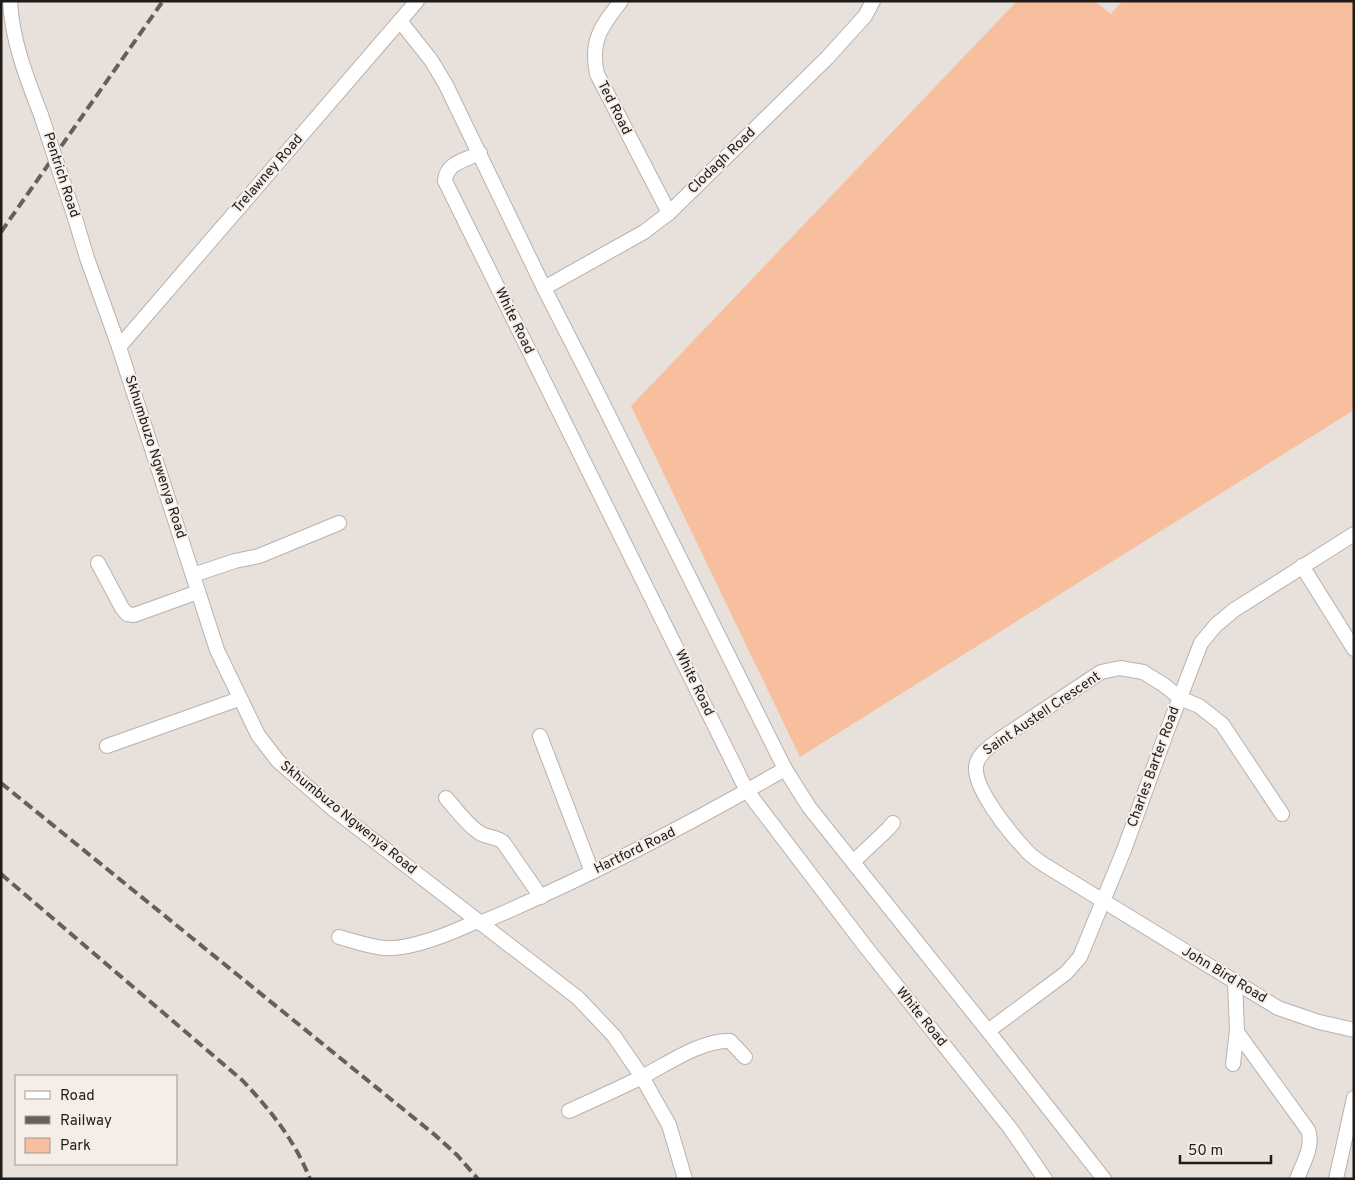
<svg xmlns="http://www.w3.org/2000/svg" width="1355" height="1180" font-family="Overpass,sans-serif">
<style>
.green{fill:#f7bf9e}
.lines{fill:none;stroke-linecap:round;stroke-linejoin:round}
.minor-casing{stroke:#b9b1ad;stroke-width:16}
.minor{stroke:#fff;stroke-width:14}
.rail{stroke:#64605d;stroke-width:4;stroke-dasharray:10 5;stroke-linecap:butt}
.minor-bridge-casing{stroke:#b9b1ad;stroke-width:16;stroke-linecap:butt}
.minor-bridge{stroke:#fff;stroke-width:14}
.labels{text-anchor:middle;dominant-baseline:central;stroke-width:4;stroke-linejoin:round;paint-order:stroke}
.street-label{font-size:14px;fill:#1e1b19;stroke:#f5ede8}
</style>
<rect width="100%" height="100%" fill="#e7e0db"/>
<path class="green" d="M1017,1H1095L1111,14L1122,1H1354V410L800,757L631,406Z"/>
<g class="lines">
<defs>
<g id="minor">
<path d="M10,1C12,41 27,79 41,115"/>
<path d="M621,1C601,27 590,40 597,74L669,213"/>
<path d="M400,21L431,60L446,85L544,288L596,390L785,769L809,807L988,1031L1104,1179"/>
<path d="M480,153C465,160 446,163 445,181L747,791L865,946L1010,1128L1045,1179"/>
<path d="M75,218L87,258L119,347L217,650L258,735L278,761L333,809L578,998L614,1036L642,1077L669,1125L685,1179"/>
<path d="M544,288L644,232L669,213L827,58L865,16L873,1"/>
<path d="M119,347L417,1"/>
<path d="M98,563L122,608L127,614L134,615L198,592"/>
<path d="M1302,566L1354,649"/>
<path d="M193,575L235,561L259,556L339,523"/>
<path d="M540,736L592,872"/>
<path d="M107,746L239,699"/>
<path d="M446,798C456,809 465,822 477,831C485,838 495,836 503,842L541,897"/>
<path d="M1282,814L1222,724L1199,706L1180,698L1164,685L1143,672L1120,668L1101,672L1000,739C991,746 977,754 976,767C974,789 1010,833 1025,849C1030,855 1037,860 1043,864L1278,1008L1319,1022L1354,1030"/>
<path d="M853,862L888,829L893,823"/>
<path d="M480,923C585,879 686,826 785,769"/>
<path d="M339,937C354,941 370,947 385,948C411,950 454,932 477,921"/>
<path d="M988,1031L1066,973L1080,957L1124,850L1167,731L1201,643L1216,625L1234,610L1354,534"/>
<path d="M1237,1032L1308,1130C1314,1146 1303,1163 1297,1179"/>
<path d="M1233,1064L1237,1030L1235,982"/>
<path d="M569,1111C593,1100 618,1089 642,1077C665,1065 703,1039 730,1041L745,1057"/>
<path d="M1336,1179L1354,1098"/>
</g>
</defs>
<use href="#minor" class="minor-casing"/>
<use href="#minor" class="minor"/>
<g class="rail">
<path d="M1,232L163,1"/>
<path d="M1,783L435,1135L457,1155L478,1179"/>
<path d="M1,874L242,1080C271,1111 294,1139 310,1179"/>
</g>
<defs>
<path id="minor-bridge" d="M41,115L75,218"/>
</defs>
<use href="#minor-bridge" class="minor-bridge-casing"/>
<use href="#minor-bridge" class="minor-bridge"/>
</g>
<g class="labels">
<g class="street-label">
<text transform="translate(614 108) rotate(63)">Ted Road</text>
<text transform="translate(722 161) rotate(-44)">Clodagh Road</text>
<text transform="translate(268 174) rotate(-49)">Trelawney Road</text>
<text transform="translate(61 175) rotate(72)">Pentrich Road</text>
<text transform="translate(514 321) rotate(64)">White Road</text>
<text transform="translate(155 457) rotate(72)">Skhumbuzo Ngwenya Road</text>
<text transform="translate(694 683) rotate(64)">White Road</text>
<text transform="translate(1042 714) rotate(-34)">Saint Austell Crescent</text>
<text transform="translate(1154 767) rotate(-70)">Charles Barter Road</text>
<text transform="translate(348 818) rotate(39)">Skhumbuzo Ngwenya Road</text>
<text transform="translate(635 851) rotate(-26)">Hartford Road</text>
<text transform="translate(1224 975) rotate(31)">John Bird Road</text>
<text transform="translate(921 1017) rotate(51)">White Road</text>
</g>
</g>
<rect width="1355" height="1180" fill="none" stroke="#1e1b19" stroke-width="5"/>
<rect x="15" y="1075" width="162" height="90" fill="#f5ede8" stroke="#9f9995"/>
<rect x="25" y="1091" width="25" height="8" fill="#ffffff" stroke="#9f9995"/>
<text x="60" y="1100" font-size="15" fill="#1e1b19">Road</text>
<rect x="25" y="1116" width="25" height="8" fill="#64605d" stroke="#9f9995"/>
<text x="60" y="1125" font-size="15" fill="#1e1b19">Railway</text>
<rect x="25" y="1138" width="25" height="15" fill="#f7bf9e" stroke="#9f9995"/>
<text x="60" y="1150" font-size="15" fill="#1e1b19">Park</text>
<path d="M1180 1155v8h91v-8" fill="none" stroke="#1e1b19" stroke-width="2.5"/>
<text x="1188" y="1155" font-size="15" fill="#1e1b19" stroke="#f5ede8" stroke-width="4" paint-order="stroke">50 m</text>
</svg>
